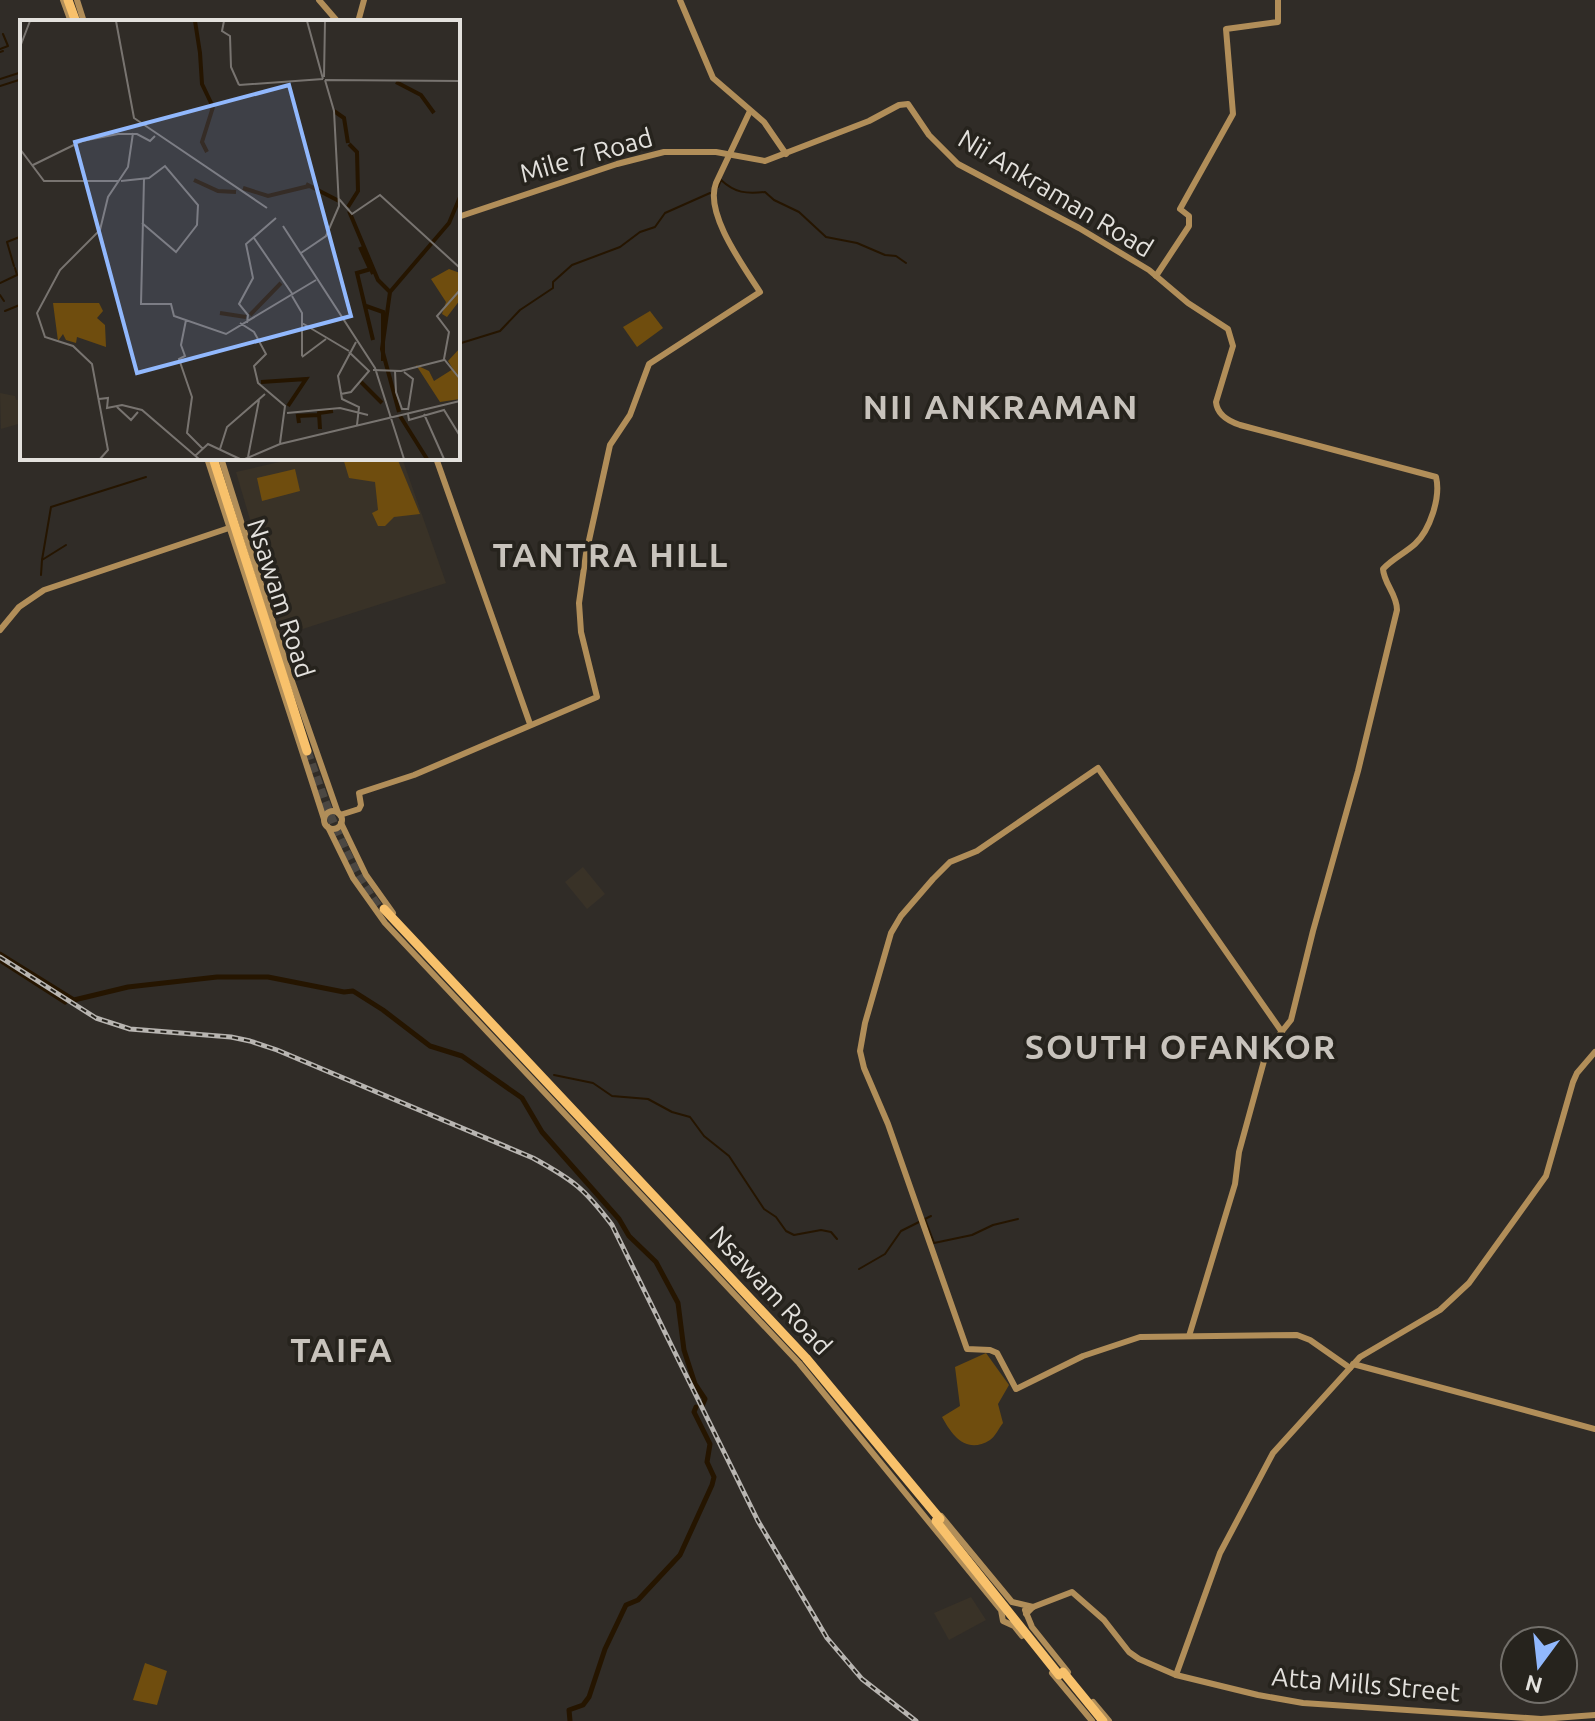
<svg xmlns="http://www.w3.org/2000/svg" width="1595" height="1721" font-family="Ubuntu,sans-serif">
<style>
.built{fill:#393227}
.green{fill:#6f4d0e}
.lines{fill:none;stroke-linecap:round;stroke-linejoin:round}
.stream{stroke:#251500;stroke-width:2}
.river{stroke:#251500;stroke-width:5}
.highway-tunnel{stroke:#4b4742;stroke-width:9;stroke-dasharray:9 4.5;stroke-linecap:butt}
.secondary{stroke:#b18e59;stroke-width:6}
.highway{stroke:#f8c16b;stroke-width:9}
.rail-casing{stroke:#b8b5b1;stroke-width:5}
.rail{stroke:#26231d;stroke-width:2;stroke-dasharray:6;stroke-linecap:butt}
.highway-bridge{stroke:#f8c16b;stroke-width:9}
.labels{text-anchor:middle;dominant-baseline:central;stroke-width:7;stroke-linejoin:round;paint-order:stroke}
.street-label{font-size:26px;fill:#e3e1dd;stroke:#26231d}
.district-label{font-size:34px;font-weight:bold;letter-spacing:2px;fill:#c8c3bc;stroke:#26231d}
.inset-river{fill:none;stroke:#251500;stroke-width:4}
.inset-road{fill:none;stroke:#787470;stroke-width:2}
.view{fill:#91b8fd;fill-opacity:0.15;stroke:#91b8fd;stroke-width:4}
.inset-edge{fill:none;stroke:#e3e1dd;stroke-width:4}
</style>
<rect width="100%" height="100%" fill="#302c27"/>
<g class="built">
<path d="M0,393L15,396L16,400L22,399V423L1,429Z"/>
<path d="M297,458H402L446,583L284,635L236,472Z"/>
<path d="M583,867L605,894L587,909L565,882Z"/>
<path d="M971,1597L986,1620L949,1640L934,1613Z"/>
</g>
<g class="green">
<path d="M650,311L663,328L637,347L623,327Z"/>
<path d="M343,458H397L420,514L394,517L385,526H378L372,513L378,510L375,482L349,478Z"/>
<path d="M295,469L300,491L262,501L257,478Z"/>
<path d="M986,1353L1009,1385L998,1404L1003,1423C999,1428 995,1437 990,1440C966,1455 952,1435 942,1417L960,1406L955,1367Z"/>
<path d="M145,1663L167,1671L157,1705L133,1700Z"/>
</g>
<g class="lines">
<g class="stream">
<path d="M0,49L8,46L3,34"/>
<path d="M0,52L3,51"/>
<path d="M0,79L22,72"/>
<path d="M0,86L22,79"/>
<path d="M718,187L721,180C735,193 746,194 765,192L774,200L799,212L826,237L857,243L885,255L896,256L906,263"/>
<path d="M14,266L7,242L22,236"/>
<path d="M0,283L17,275L15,268"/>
<path d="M0,295L4,301"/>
<path d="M5,311L22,304"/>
<path d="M458,344L500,331L520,310L553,288V282L572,265L620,247L640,232L655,227L665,213L710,193"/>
<path d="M42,560L51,507L146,477"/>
<path d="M41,575L42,560L66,545"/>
<path d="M554,1075L593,1083L612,1096L648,1099L672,1112L690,1117L704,1136L729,1156L764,1209L776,1217L786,1231L794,1235L821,1230L831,1232L837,1239"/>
<path d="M931,1216L925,1219L934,1243L972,1235L993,1225L1018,1219"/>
<path d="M859,1269L885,1254L901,1231L919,1222"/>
</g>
<g class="river">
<path d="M0,954L74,1000L128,987L217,977H268L344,992L353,991L383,1010L430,1046L462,1056L522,1098L542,1132L619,1219L629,1236L656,1262L678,1303L684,1350L695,1384L705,1399L702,1406"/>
<path d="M0,960L65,1002"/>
<path d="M570,1721L569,1710L583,1705L589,1697L605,1649L626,1605L638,1600L680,1555L712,1485L714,1477L707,1462L710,1444L694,1412L696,1407"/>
</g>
<path class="highway-tunnel" d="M307,751C327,809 345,862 382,912"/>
<g class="secondary">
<path d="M63,0L71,22"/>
<path d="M77,0L84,22"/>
<path d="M319,0L338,22"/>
<path d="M680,0L713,78L764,122L786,154"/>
<path d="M358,22L364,0"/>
<path d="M458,217L617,164L664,152H716L765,161L869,121L899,105L908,104L929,135L958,164L1079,228L1149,270L1188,303L1228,329L1233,346L1216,402C1217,414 1228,421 1240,425L1436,477C1441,497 1430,530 1415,544C1405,553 1392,559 1383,569C1384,584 1397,594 1397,610L1358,771L1313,931L1291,1020L1267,1050L1239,1152L1235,1184L1189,1336"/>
<path d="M1156,276L1189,226V216L1180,209L1233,114L1226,29L1278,22V0"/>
<path d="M207,458L324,819"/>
<path d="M221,458L287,667L338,813"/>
<path d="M436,458L530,724"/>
<path d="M0,630L19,607L44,590L229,528"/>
<circle cx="333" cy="820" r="9"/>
<path d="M340,815L359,809L361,805L359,793L414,775L597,697L581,632L579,603L586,554L610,445L630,415L649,364L760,292C744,267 704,213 716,183L750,111"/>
<path d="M341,823L366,875L393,913"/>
<path d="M328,827L353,878L385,923L799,1363L1001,1610L1003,1621L1014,1626L1022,1636"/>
<path d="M1282,1032L1098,768L977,851L950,862L933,879L901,916L891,933L865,1023L860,1051L864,1068L888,1124L967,1349L990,1350L997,1353L1016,1389L1083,1356L1140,1337L1297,1335L1310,1340L1350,1368"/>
<path d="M1353,1364L1595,1429"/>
<path d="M941,1516L1012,1602L1033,1607"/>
<path d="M1025,1610L1032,1627L1068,1672"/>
<path d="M1026,1614L1033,1607L1072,1592L1104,1620L1129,1652L1139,1659L1176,1675L1258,1695L1303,1703L1541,1719L1595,1715"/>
<path d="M1052,1673L1092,1721"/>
<path d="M1176,1675L1220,1553L1273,1453L1360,1357L1440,1310L1469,1283L1546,1176L1573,1082L1577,1073L1595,1052"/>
<path d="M1093,1702L1109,1721"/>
</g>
<g class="highway">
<path d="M68,0L76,22"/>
<path d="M213,458L307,751"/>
<path d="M384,909L806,1358L940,1519"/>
<path d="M1063,1672L1103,1721"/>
</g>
<defs>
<path id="rail" d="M0,957L96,1018L130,1029L231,1037L250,1041L277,1050L533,1158C573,1180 584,1188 612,1225L758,1521L827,1638L862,1679L916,1721"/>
</defs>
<use href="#rail" class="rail-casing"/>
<use href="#rail" class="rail"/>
<path class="highway-bridge" d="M936,1521L1059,1675"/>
</g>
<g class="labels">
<g class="street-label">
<text transform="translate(586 155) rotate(-16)">Mile 7 Road</text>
<text transform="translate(1056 193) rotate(31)">Nii Ankraman Road</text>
<text transform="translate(281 598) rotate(72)">Nsawam Road</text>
<text transform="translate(771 1290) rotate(47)">Nsawam Road</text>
<text transform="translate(1366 1684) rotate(5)">Atta Mills Street</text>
</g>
<g class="district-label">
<text x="1001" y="406">NII ANKRAMAN</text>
<text x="611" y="554">TANTRA HILL</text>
<text x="1181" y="1046">SOUTH OFANKOR</text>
<text x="342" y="1349">TAIFA</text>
</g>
</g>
<g transform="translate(20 20)">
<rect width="440" height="440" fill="#302c27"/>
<path d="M429,249L440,253V280L427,297L422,294L426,282L411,259ZM33,283H79L83,291L77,298L85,305L86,327L57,317L56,323L46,320L43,314L38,321ZM440,328V379L420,382L396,345L409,351L414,361L433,349L428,341Z" fill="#6f4d0e"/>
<path class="inset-river" d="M175,1L180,33M180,33L182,64L193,87L182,122L187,132M376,62L401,75L414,93M314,91L324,98L328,123M174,160L198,171L216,172M286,164L319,181M223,168L248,176L289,166M328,187L338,171L337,132L329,124M329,191L358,260L370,272L362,329L379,392M340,227L350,249M353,254L351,249L337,253L353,320M370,272L429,203L440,177M346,286L363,292V341M200,293L226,297M230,295L261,263M241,362L286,359L268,386M341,362L362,383M380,396L407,439M279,403L278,396L298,395M300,409L299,393L313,391"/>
<path class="inset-road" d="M96,1L114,98L247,188M204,1L202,11L210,16L211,47L219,65M287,1L303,59M0,27L10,1M304,57L305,1M305,60L440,61M219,65L303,59M0,129L24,161H99M13,145L62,121L98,114H117L130,121L135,116M124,159L121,284H151L154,296L206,314L296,260M101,161L129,158L145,146L178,185L177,205L156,232L122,203M319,179L332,194L360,175L440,248M263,206L355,348L384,439M234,218L273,275M281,233L306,216L319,186L314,91L305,60M440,270L417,296L429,312L424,339L440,359M272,276L282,293V336M166,300L161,325L165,336L159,339L172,377L167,413L183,429M220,303L234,312L246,334L234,346L238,363L265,386L260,423M227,303L228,295L219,284L233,258L226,224L256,198M282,303L329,331M336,322L318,356L322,379L339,387L337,405M282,337L306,319M353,350L381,351L424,340M375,351L376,372L382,389H388M384,352L393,359L388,390M321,374L331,372L349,351L329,332M79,379L88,378L87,388L102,385L122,390L179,439M97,387L111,400L118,392M267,393L320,388L348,395M388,394L389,400L424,390L440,416M404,394L424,439M200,429L207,407L245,374M175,436L188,424L220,439M228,437L239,380M80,439L88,430L72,344L53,326L25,317L17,293L40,250L80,210L88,177L108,147L113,113M225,439L260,424L440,381"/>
<path class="view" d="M269,65L331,296L117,353L55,122Z"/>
<rect width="440" height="440" class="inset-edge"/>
</g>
<g transform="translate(1539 1665) rotate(195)"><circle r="38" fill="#26231d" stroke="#726f6a" stroke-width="2"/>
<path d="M0-6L14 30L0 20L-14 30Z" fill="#91b8fd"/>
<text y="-12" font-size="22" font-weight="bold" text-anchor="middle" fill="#e3e1dd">N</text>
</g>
</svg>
